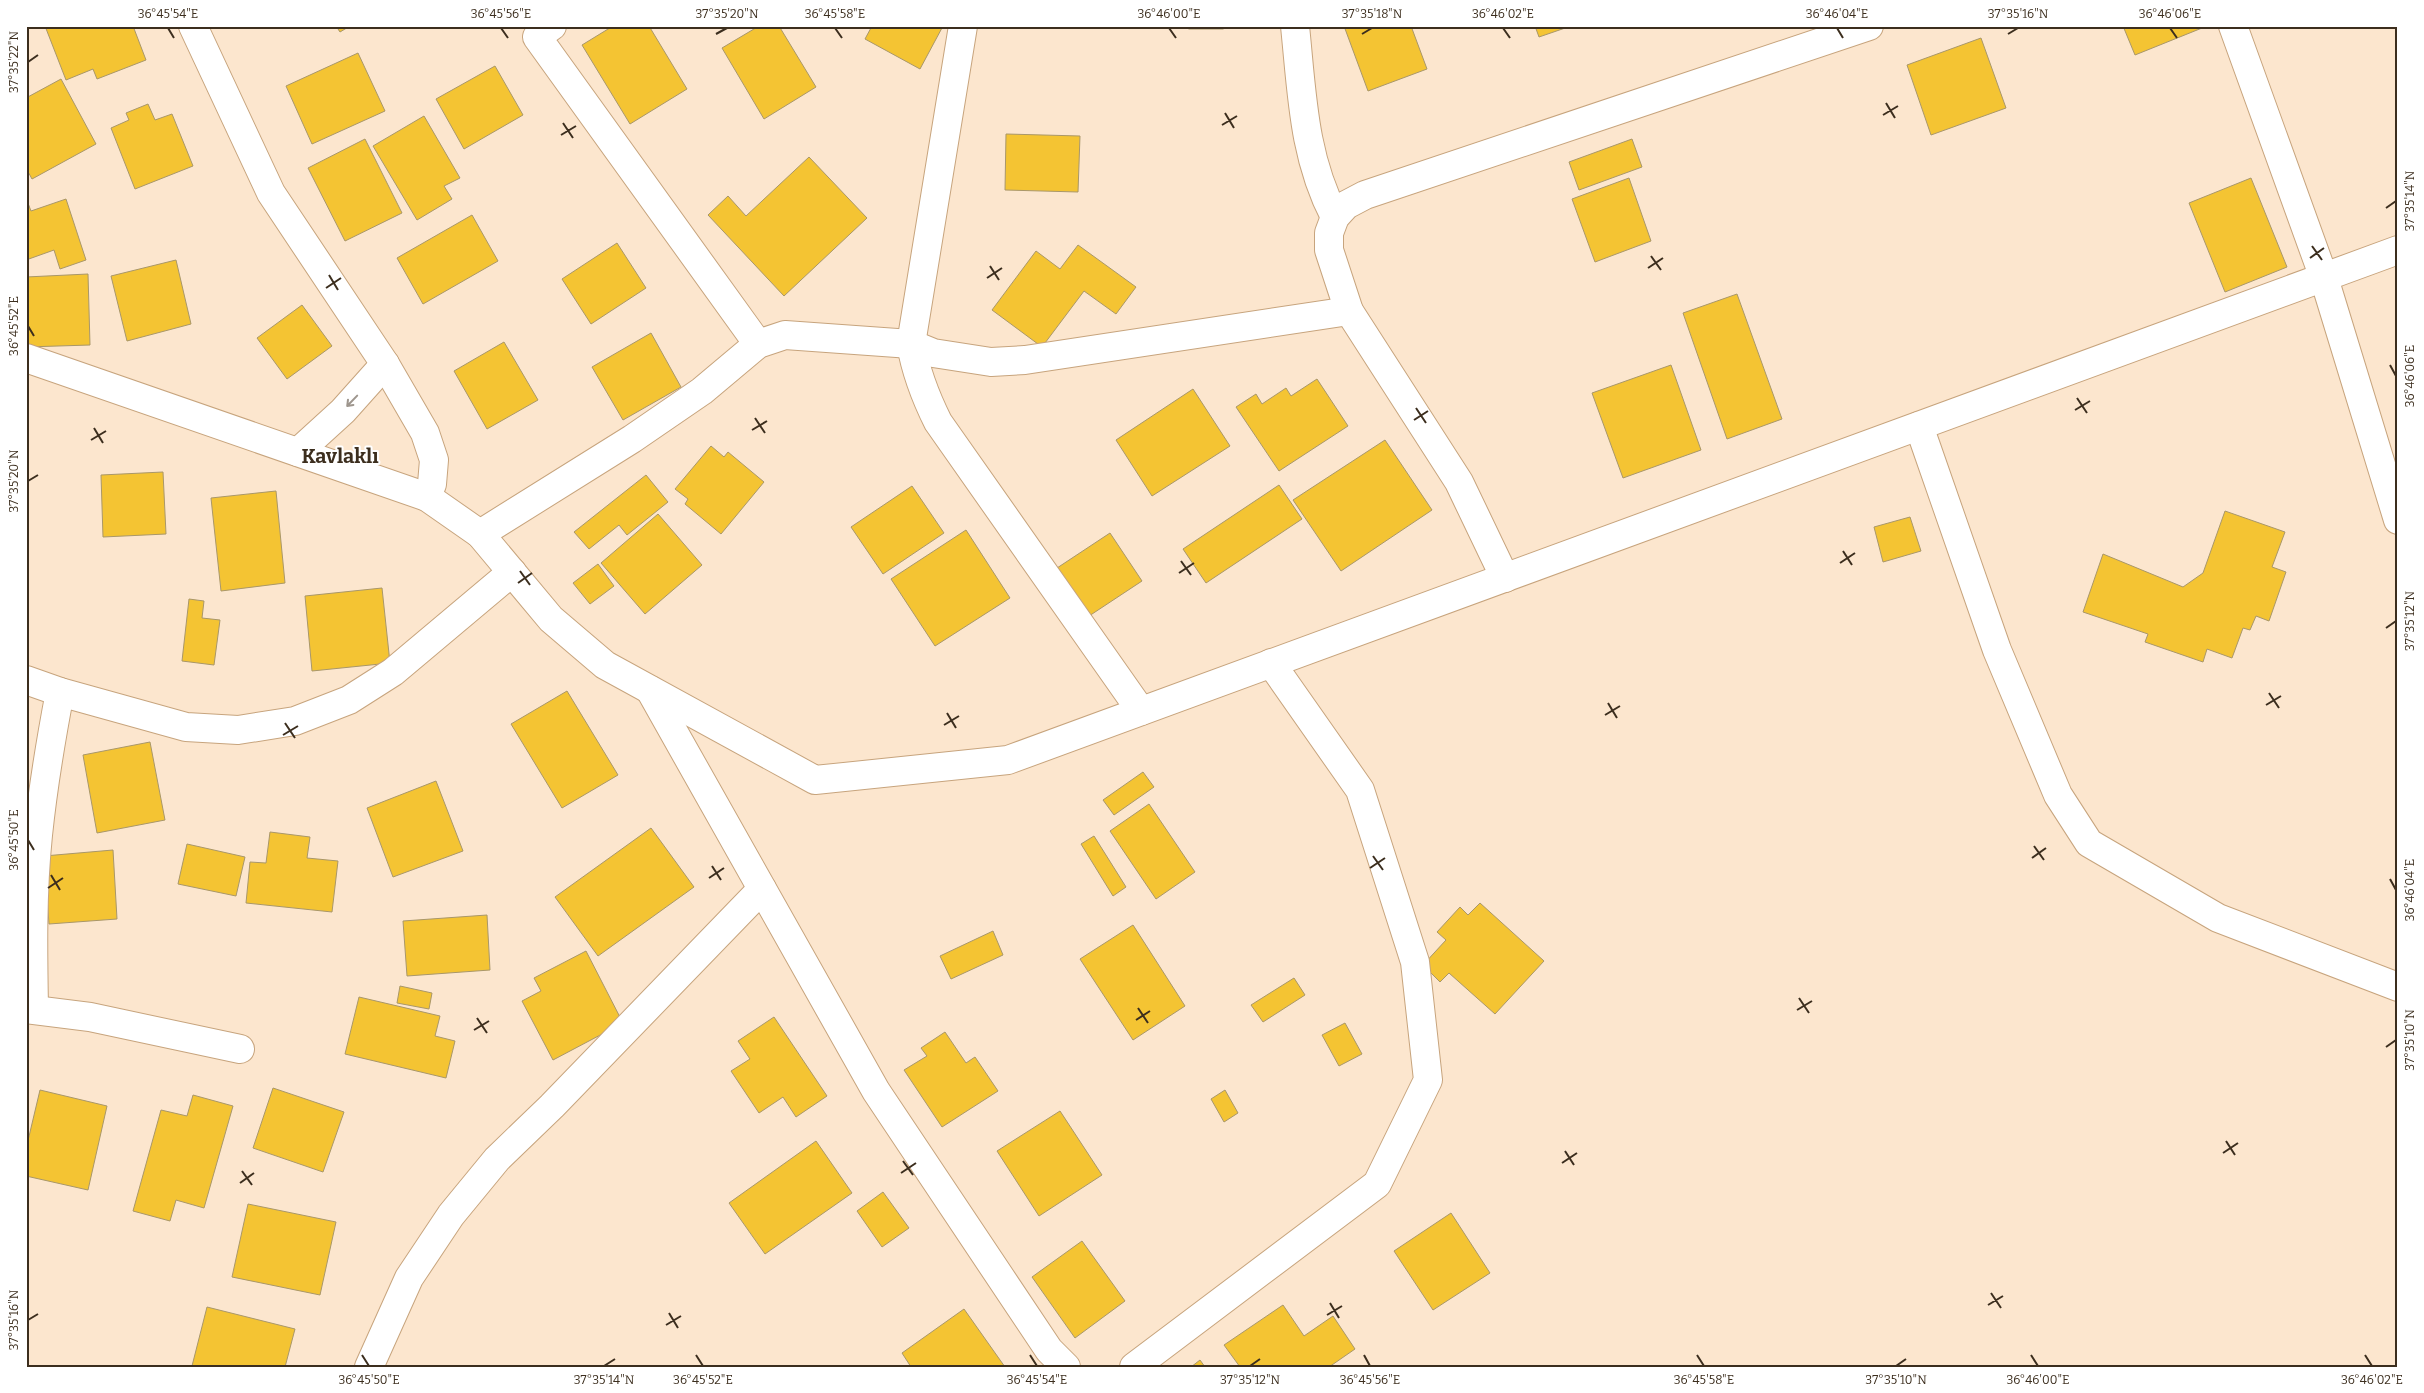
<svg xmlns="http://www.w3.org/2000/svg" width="2424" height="1393" font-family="Bitter,serif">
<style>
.building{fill:#f4c433;stroke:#a99769}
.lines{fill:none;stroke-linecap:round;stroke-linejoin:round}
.minor-casing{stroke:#c7a47d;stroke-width:30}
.minor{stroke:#fff;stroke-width:28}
.oneway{stroke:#9e968e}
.ticks{fill:none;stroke:#3c2e1e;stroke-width:2}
.labels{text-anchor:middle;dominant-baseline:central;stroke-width:4;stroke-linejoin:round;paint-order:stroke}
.quarter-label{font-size:20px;font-weight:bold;fill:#3c2e1e;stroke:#fff}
.neatline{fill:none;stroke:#3c2e1e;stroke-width:2}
.ticks-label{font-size:12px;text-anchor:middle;fill:#3c2e1e}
</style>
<rect width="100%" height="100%" fill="#fce6ce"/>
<g class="building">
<path d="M45,26H133L146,60L97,79L93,69L66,80Z"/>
<path d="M336,26H350L340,32Z"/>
<path d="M613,26H649L687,89L630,124L582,45Z"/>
<path d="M759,26H779L816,87L764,119L722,48Z"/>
<path d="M872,26H943L920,69L865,39Z"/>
<rect x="1189" y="26" width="34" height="3"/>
<path d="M1344,26H1411L1427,69L1368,91Z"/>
<path d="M1535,26H1571L1539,37Z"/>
<path d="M2123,26H2207L2135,55Z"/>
<path d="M1981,38L2006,108L1931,135L1907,65Z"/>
<path d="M358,53L385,111L312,144L286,86Z"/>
<path d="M495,66L523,115L464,149L436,99Z"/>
<path d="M61,79L96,144L32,179L26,168V98Z"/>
<path d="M148,104L155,120L172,114L193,166L135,189L111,128L129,120L126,113Z"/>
<path d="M424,116L460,178L444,186L452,199L417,220L373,146Z"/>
<path d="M1006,134L1080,136L1078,192L1005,190Z"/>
<path d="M365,139L402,213L345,241L308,168Z"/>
<path d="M1632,139L1642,167L1579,190L1569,162Z"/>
<path d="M809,157L867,218L784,296L708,215L728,196L746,216Z"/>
<path d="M1629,178L1651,241L1595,262L1572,199Z"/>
<path d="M2251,178L2287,267L2225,292L2189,203Z"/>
<path d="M26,198L31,211L66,199L86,260L60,269L54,250L26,260Z"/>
<path d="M472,215L498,261L423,304L397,258Z"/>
<path d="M617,243L646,288L591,324L562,279Z"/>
<path d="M1078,245L1136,287L1116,314L1084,291L1042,347L992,310L1036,251L1060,269Z"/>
<path d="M176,260L191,324L127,341L111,276Z"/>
<path d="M88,274L90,345L26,347V277Z"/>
<path d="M1737,294L1782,419L1727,439L1683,313Z"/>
<path d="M302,305L332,346L287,379L257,338Z"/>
<path d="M651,333L681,387L623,420L592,367Z"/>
<path d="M504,342L538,400L487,429L454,371Z"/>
<path d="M1671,365L1701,450L1623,478L1592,393Z"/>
<path d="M1317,379L1348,426L1279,471L1236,407L1256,394L1262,404L1286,388L1291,396Z"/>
<path d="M1193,389L1230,446L1152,496L1116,440Z"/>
<path d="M1385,440L1432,510L1341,571L1293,500Z"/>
<path d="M711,446L724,457L728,452L764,482L721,534L685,504L688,499L675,489Z"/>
<path d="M163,472L166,534L103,537L101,475Z"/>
<path d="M646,475L668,502L627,535L619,525L589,549L574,532Z"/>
<path d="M1279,485L1302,519L1206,583L1183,549Z"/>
<path d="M912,486L944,533L883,574L851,527Z"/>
<path d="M276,491L285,583L221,591L211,498Z"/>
<path d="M2225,511L2285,532L2272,567L2286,572L2269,621L2256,616L2250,630L2243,628L2232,658L2207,649L2203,662L2145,642L2148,634L2083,612L2103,554L2183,587L2203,573Z"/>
<path d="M658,514L702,565L645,614L601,563Z"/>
<path d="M1910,517L1921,551L1883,562L1874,527Z"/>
<path d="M966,530L1010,598L935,646L891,579Z"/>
<path d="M1110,533L1142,581L1086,618L1054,570Z"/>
<path d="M598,564L614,586L590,604L573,583Z"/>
<path d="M382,588L390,663L312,671L305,596Z"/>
<path d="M189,599L204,601L202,618L220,620L214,665L182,661Z"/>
<path d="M567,691L618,775L562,808L511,724Z"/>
<path d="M150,742L165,820L97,833L83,755Z"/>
<path d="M1143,772L1154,787L1114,815L1103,800Z"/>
<path d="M436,781L463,851L393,877L367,808Z"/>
<path d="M1149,804L1195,872L1156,899L1110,831Z"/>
<path d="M651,828L694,887L598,956L555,897Z"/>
<path d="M270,832L310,837L307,858L338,861L332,912L246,903L250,862L266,863Z"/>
<path d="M1094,836L1126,887L1113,896L1081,844Z"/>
<path d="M187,844L245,857L236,896L178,884Z"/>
<path d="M113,850L117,919L49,924L44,856Z"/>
<path d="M1480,903L1544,961L1495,1014L1449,973L1440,982L1423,965L1446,940L1437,932L1460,907L1468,915Z"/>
<path d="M487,915L490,970L407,976L403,921Z"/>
<path d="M1133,925L1185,1006L1133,1040L1080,959Z"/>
<path d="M993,931L1003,955L951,979L940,956Z"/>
<path d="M586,951L623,1023L553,1060L522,1001L541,991L534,978Z"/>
<path d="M1294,978L1305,995L1263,1022L1251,1005Z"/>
<path d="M400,986L432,993L429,1009L397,1003Z"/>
<path d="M359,997L440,1016L435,1036L455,1041L446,1078L345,1054Z"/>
<path d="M774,1017L827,1096L796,1117L783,1097L759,1113L731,1071L750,1059L738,1041Z"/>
<path d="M1345,1023L1362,1054L1339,1066L1322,1035Z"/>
<path d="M945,1032L966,1063L975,1057L998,1091L942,1127L904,1070L927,1056L921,1048Z"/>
<path d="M273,1088L344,1112L323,1172L253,1148Z"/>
<path d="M40,1090L107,1106L88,1190L26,1176V1149Z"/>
<path d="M1225,1090L1238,1113L1224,1122L1211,1099Z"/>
<path d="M193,1095L233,1106L204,1208L176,1200L170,1221L133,1211L161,1110L187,1116Z"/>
<path d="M1060,1111L1102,1175L1039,1216L997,1151Z"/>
<path d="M816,1141L852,1193L765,1254L729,1203Z"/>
<path d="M883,1192L909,1228L882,1247L857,1211Z"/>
<path d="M248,1204L336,1222L320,1295L232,1277Z"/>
<path d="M1451,1213L1490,1273L1433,1310L1394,1251Z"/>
<path d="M1082,1241L1125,1301L1075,1338L1032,1277Z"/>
<path d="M1283,1305L1304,1336L1333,1316L1355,1349L1329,1367H1240L1224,1345Z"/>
<path d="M207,1307L295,1329L285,1367L192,1366Z"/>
<path d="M964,1309L1005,1367H911L902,1353Z"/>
<path d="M1200,1360L1205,1367H1191Z"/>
</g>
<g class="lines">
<defs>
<g id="minor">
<path d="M193,26L271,193L385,364L425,433L434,460L432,484L427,497"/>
<path d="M552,26L537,37L758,344"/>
<path d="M963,26L911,344C916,373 925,396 938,422L1141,711"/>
<path d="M1295,26C1302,93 1303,156 1335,217"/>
<path d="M2233,26L2324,278L2398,520"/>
<path d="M26,358L427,497L480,534L551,619L605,665L815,780L1008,760L2398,250"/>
<path d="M1919,426L1997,650L2058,795L2089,843L2218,918L2398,987"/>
<path d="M298,452L343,411L385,364"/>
<path d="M480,534L632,439L702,391L758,344L785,335L911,344L933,353L991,362L1025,360L1349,311"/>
<path d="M1505,578L1459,482L1349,311L1329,250V233L1335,217L1346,205L1365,195L1869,26"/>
<path d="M26,680L60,692L186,727L238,730L295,721L349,700L393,672L512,572"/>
<path d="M650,690L876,1091L1049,1350L1066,1367"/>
<path d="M26,1009L90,1017L240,1049"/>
<path d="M34,1009C33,951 32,893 38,835C43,787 51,739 60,692"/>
<path d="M369,1367L409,1278L451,1215L497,1159L552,1106L762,889"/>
<path d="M1134,1367L1377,1184L1428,1080L1415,962L1360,790L1271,663"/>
</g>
</defs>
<use href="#minor" class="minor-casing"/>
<use href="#minor" class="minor"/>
</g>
<defs><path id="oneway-shaft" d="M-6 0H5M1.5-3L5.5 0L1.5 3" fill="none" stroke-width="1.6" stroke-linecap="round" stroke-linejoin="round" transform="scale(1.25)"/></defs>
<use class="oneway" href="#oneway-shaft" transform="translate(352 401) rotate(134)"/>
<path class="ticks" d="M168,28L174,38M501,28L508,38M835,28L842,38M1169,28L1176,38M1503,28L1510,38M1837,28L1843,38M2170,28L2177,38M716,34L727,28M1362,34L1372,28M2008,34L2018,28M28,62L38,55M1886,103L1895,118M1225,113L1234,128M1883,115L1898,106M563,123L573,138M1222,125L1237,116M561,135L576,126M2386,208L2396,201M2312,246L2322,260M1651,256L1661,270M2310,258L2324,248M990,266L999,280M1648,268L1663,258M329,275L338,290M987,278L1002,268M326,288L341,278M28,326L34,336M2390,365L2396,376M2077,398L2087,413M1416,408L1426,423M2075,410L2090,401M755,418L765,433M1414,420L1428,411M94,428L103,443M752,430L767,421M91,440L106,431M28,481L38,475M1843,551L1852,565M1181,561L1191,575M1840,563L1855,553M520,571L530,585M1179,573L1194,563M518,583L532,573M2386,628L2396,621M2269,693L2279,708M1608,703L1617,718M2266,705L2281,696M947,713L956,728M1605,715L1620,706M285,723L295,738M944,725L959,716M283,735L298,726M28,840L34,850M2034,846L2044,860M1373,856L1383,870M2032,858L2046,848M712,866L721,880M1370,868L1385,858M51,875L60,890M709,878L724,868M2390,879L2396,890M48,888L63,878M1799,998L1809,1013M1138,1008L1148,1023M1797,1010L1812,1001M477,1018L487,1033M1136,1020L1150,1011M474,1030L489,1021M2386,1047L2396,1040M2226,1141L2235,1155M1565,1151L1574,1165M2223,1153L2238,1143M903,1161L913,1175M1562,1163L1577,1153M242,1171L252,1185M901,1173L916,1163M240,1183L254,1173M1991,1293L2001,1308M1330,1303L1339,1318M1988,1305L2003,1296M669,1313L678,1328M1327,1315L1342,1306M28,1320L38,1314M666,1325L681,1316M362,1355L369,1366M696,1355L703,1366M1030,1355L1037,1366M1364,1355L1370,1366M1697,1355L1704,1366M2031,1355L2038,1366M2365,1355L2372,1366M604,1366L615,1359M1250,1366L1260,1359M1896,1366L1906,1359"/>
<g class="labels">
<g class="quarter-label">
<text x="340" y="456">Kavlaklı</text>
</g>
</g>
<rect width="2424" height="1393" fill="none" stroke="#ffffff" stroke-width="55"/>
<rect x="28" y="28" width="2368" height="1338" class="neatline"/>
<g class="ticks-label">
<text x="168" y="18">36°45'54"E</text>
<text x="501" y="18">36°45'56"E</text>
<text x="727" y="18">37°35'20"N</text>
<text x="835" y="18">36°45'58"E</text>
<text x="1169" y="18">36°46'00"E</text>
<text x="1372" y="18">37°35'18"N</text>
<text x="1503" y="18">36°46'02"E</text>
<text x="1837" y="18">36°46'04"E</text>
<text x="2018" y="18">37°35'16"N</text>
<text x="2170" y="18">36°46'06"E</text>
<text transform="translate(14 62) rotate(-90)" y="4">37°35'22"N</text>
<text transform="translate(2410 201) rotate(-90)" y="4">37°35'14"N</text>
<text transform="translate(14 326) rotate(-90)" y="4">36°45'52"E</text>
<text transform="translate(2410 376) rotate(-90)" y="4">36°46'06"E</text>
<text transform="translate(14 481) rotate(-90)" y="4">37°35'20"N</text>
<text transform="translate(2410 621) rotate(-90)" y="4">37°35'12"N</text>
<text transform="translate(14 840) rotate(-90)" y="4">36°45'50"E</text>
<text transform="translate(2410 890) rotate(-90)" y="4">36°46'04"E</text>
<text transform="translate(2410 1040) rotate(-90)" y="4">37°35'10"N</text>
<text transform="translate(14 1320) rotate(-90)" y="4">37°35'16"N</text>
<text x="369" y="1384">36°45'50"E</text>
<text x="604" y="1384">37°35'14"N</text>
<text x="703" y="1384">36°45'52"E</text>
<text x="1037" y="1384">36°45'54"E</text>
<text x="1250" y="1384">37°35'12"N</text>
<text x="1370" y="1384">36°45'56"E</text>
<text x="1704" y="1384">36°45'58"E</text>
<text x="1896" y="1384">37°35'10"N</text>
<text x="2038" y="1384">36°46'00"E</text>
<text x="2372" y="1384">36°46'02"E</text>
</g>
</svg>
